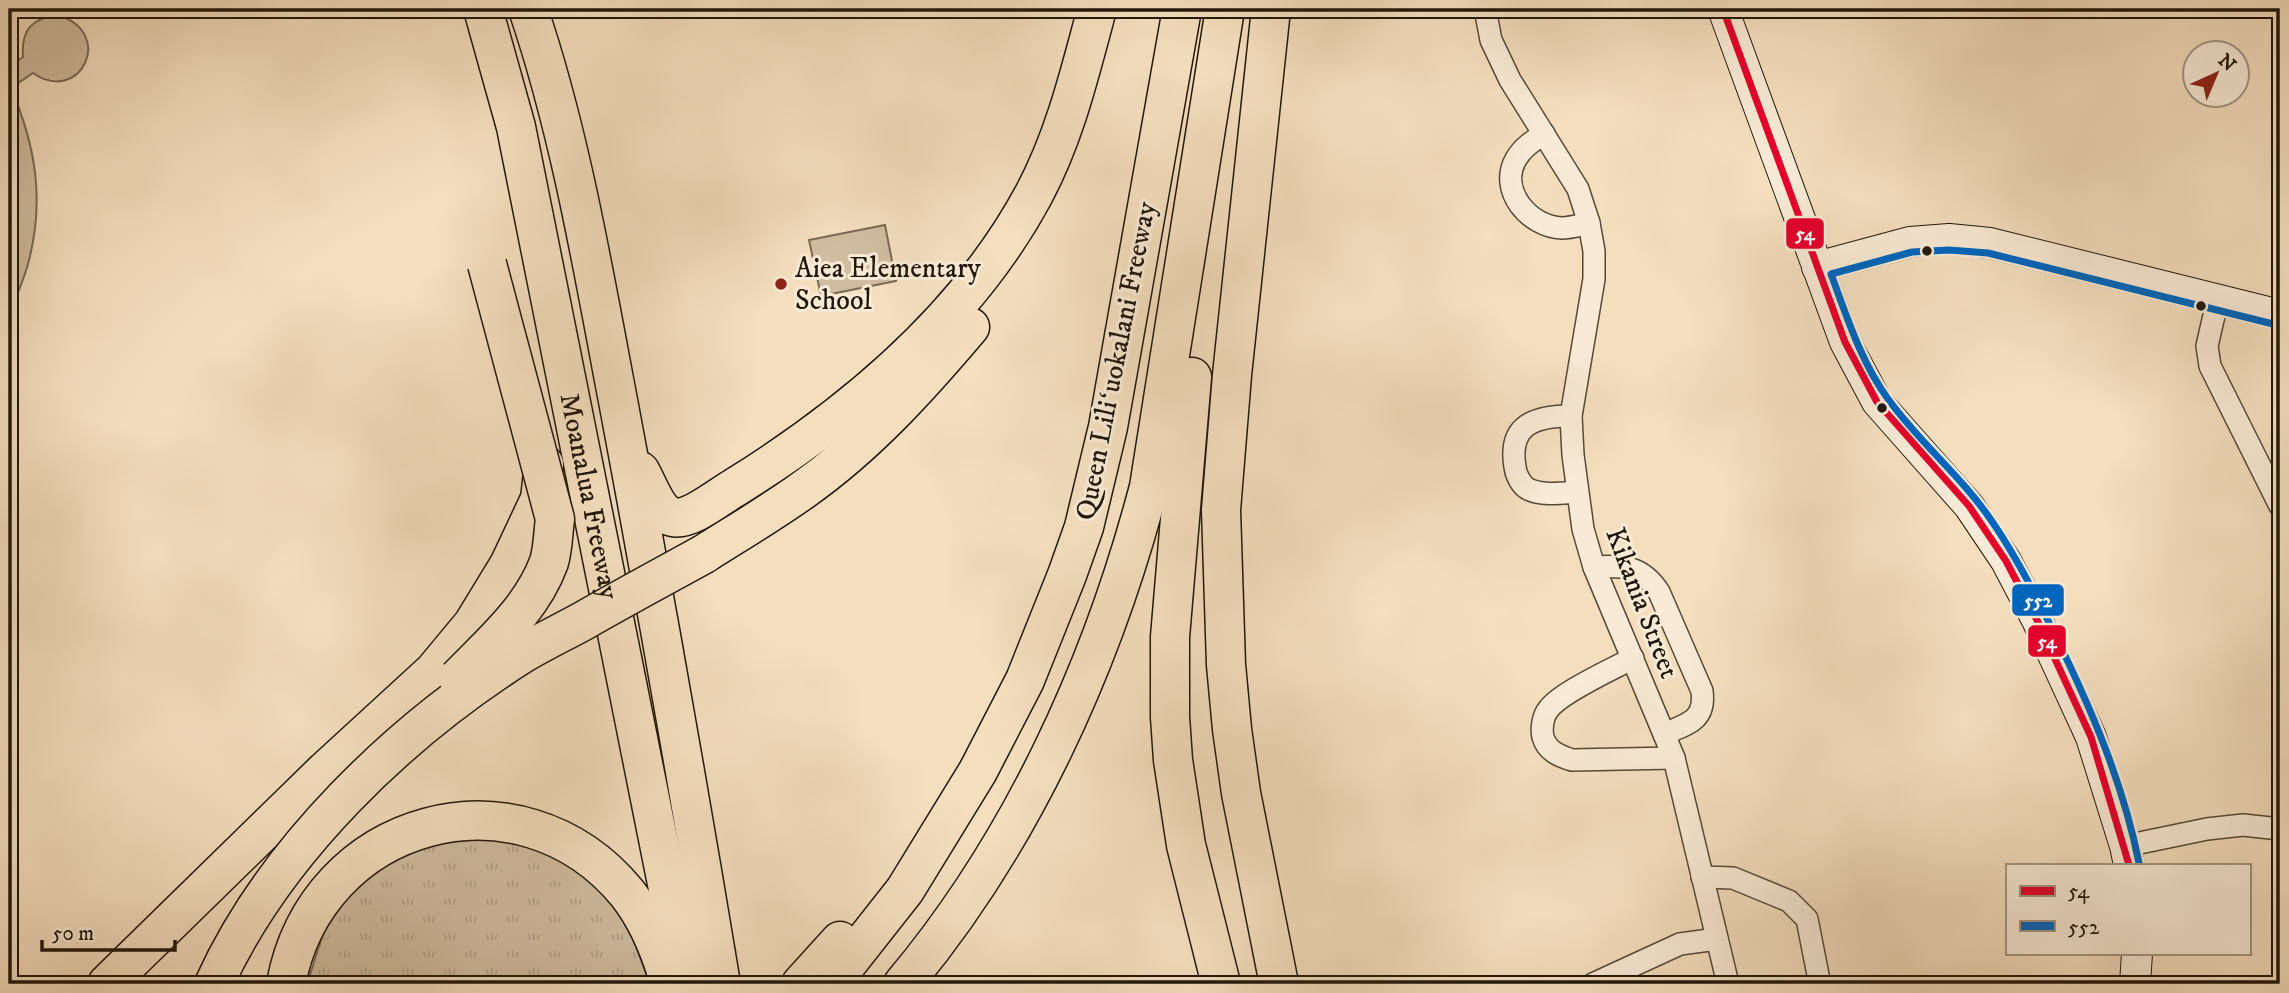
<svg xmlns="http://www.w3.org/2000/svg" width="2289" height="993" font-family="'IM FELL DW Pica',serif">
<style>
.grass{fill:url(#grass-tufts);stroke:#786a56;stroke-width:2}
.pitch{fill:#d0bca0;stroke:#786a56;stroke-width:2}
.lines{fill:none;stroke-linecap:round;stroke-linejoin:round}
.street-casing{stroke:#554938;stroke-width:24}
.secondary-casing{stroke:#20170c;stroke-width:32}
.highway-casing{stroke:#20170c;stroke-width:41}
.street{stroke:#f8ead5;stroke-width:21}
.secondary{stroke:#f8ead5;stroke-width:30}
.highway{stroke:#f4debe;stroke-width:38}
.highway-bridge-casing{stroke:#20170c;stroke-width:41;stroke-linecap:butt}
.highway-bridge{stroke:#f4debe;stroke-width:38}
.bus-1-casing{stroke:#f8ead5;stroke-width:12}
.bus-2-casing{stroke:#f8ead5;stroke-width:12}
.bus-1{stroke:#e4002b;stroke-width:7}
.bus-2{stroke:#0065bd;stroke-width:7}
.bus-dot{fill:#20170c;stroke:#f8ead5;stroke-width:2.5}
.poi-dot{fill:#8f2418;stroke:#f8ead5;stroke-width:2.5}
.labels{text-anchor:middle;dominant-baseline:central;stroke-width:6;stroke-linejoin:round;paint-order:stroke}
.poi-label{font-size:28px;fill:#20170c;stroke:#f8ead5;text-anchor:start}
.street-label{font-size:28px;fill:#20170c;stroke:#f8ead5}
.line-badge{stroke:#f8ead5;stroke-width:2.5}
.badge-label{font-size:19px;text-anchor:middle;font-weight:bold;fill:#fff}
</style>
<defs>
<pattern id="grass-tufts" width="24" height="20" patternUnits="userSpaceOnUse" patternTransform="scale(1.75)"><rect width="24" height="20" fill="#d0bca0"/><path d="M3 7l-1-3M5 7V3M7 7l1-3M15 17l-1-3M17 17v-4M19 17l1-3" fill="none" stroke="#b2a189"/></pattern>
</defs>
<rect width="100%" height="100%" fill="#f4debe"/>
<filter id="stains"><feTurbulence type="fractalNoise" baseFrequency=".00286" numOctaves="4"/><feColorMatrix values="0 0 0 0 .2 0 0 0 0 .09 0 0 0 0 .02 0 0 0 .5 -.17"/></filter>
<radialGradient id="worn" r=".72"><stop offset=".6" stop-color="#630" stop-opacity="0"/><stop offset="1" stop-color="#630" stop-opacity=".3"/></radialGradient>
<path class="grass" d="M512,836L584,872L626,920L650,984H307L324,931L347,897L368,877L415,845Z"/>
<g class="pitch">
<path d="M57,15C117,32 80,106 33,73L11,88C36,147 45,201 28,264C23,282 15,299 9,316V66L23,57C21,30 31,19 57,15Z"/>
<path d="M885,225L896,281L821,296L809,240Z"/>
</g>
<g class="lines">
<defs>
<g id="street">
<path d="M1485,9L1491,40L1510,80L1578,189L1589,223L1594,251V279L1571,416L1573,455L1583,529L1594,567L1674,758L1728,984"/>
<path d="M1544,134C1533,141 1523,147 1516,159C1498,190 1529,227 1562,228C1570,228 1580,225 1589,223"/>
<path d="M2218,298L2207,346L2210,366L2280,506"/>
<path d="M1571,416C1534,416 1508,425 1515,467C1516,475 1521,485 1528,489C1542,496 1562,493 1577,492"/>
<path d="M1594,567C1623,565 1642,566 1659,592L1702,691C1706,721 1687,724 1664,734"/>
<path d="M1633,658C1613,669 1559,693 1548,710C1543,716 1541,729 1543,737C1547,751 1559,756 1572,760L1674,758"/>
<path d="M2125,846L2207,829L2243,825L2280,829"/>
<path d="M1702,877L1733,878L1789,901L1807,919L1819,980L1818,984"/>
<path d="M1593,984L1680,944L1717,939"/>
</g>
<g id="secondary">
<path d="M1723,9L1845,342L1877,402L1969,506L2006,561L2037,620L2091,737L2125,846L2129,865"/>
<path d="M1817,267L1910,242L1949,239L1990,243L2280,315"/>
<path d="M2135,984L2137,953"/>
</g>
<g id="highway">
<path id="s1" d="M483,9L516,127L687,984"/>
<path d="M528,9C571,135 594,275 619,406C655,598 689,791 721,984"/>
<path d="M1271,9L1232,375L1221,510L1226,665L1232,729L1241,793L1279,984"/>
<path d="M1192,377L1170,637V717L1173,760L1186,845L1221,984"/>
<path d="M640,471C648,484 657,514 673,517C690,521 720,496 734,488C853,414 967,319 1034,194C1065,136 1080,72 1097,9"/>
<path d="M704,554C737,533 771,513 803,490C867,445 920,386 970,327"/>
<path d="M107,984L325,771L434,671L473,624L509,565L540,499L544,464"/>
<path d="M286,984C316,819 519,762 627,893C646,917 658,945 667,974"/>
<path d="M801,984L840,941"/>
<path d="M831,984L905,890L978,771L1025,680L1067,575L1084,527L1108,427L1182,9"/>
<path d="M903,984C1022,842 1102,666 1149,487L1225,9"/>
</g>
</defs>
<use href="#street" class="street-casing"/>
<use href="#secondary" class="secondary-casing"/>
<use href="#highway" class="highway-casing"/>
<use href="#street" class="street"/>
<use href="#secondary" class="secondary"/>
<use href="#highway" class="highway"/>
<defs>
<g id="highway-bridge">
<path d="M458,678C492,643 532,609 549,562C553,549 553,533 555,519L487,264"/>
<path d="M214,984C275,850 399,732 522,654C542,642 563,632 583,621C623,598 664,576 704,554"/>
</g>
</defs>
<use href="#highway-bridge" class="highway-bridge-casing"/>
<use href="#highway-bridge" class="highway-bridge"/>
<defs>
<path id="bus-1" d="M1723,9L1845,342L1877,402L1969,506L2006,561L2037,620L2091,737L2129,865"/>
<path id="bus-2" d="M2139,863C2123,783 2091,708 2055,635C2036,595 2016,556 1991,520C1961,476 1919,442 1888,399C1861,362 1847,317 1831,274L1912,252L1949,250L1988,253L2277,325"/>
</defs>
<use href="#bus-1" class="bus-1-casing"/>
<use href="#bus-2" class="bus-2-casing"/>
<use href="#bus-1" class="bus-1"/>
<use href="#bus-2" class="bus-2"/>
</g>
<g class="bus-dot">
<circle cx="1927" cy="251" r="6"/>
<circle cx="2201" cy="306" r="6"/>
<circle cx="1882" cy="408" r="6"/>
</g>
<circle class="poi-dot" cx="781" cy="284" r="7"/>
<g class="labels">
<g class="poi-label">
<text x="795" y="268">Aiea Elementary<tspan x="795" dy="32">School</tspan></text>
</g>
<g class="street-label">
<text transform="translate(1116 361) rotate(-79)">Queen Liliʻuokalani Freeway</text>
<text stroke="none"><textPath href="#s1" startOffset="499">Moanalua Freeway</textPath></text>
<text transform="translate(1642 603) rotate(69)">Kikania Street</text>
</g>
</g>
<g class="line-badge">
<rect x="1785" y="217" width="40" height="33" rx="7" fill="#e4002b"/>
<rect x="2011" y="583" width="54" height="34" rx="7" fill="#0065bd"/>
<rect x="2027" y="624" width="40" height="34" rx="7" fill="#e4002b"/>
</g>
<g class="badge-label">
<text x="1805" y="240">54</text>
<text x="2038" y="607">552</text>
<text x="2047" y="648">54</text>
</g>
<rect width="2289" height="993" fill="none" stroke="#f4debe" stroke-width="35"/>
<rect x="10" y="10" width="2268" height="972" fill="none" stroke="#20170c" stroke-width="3.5"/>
<rect x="18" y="18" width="2254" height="958" fill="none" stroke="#20170c" stroke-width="2"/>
<rect x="2006" y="864" width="245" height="91" fill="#f8ead5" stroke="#a29685" stroke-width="2"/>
<rect x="2020" y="886" width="35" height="10" fill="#e4002b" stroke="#a29685" stroke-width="2"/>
<text x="2068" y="898" font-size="21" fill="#20170c">54</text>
<rect x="2020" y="921" width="35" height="10" fill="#0065bd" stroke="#a29685" stroke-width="2"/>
<text x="2068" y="934" font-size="21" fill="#20170c">552</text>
<g transform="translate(2216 74) rotate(44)"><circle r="33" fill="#f8ead5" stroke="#a29685" stroke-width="2"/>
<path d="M0-5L12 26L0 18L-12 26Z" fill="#8f2418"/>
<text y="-10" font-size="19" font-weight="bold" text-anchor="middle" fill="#20170c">N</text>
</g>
<path d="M42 940v10h133v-10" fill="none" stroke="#20170c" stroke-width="3.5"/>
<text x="52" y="940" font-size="21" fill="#20170c" stroke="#f8ead5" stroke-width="5" paint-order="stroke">50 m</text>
<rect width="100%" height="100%" filter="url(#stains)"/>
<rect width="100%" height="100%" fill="url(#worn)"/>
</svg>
